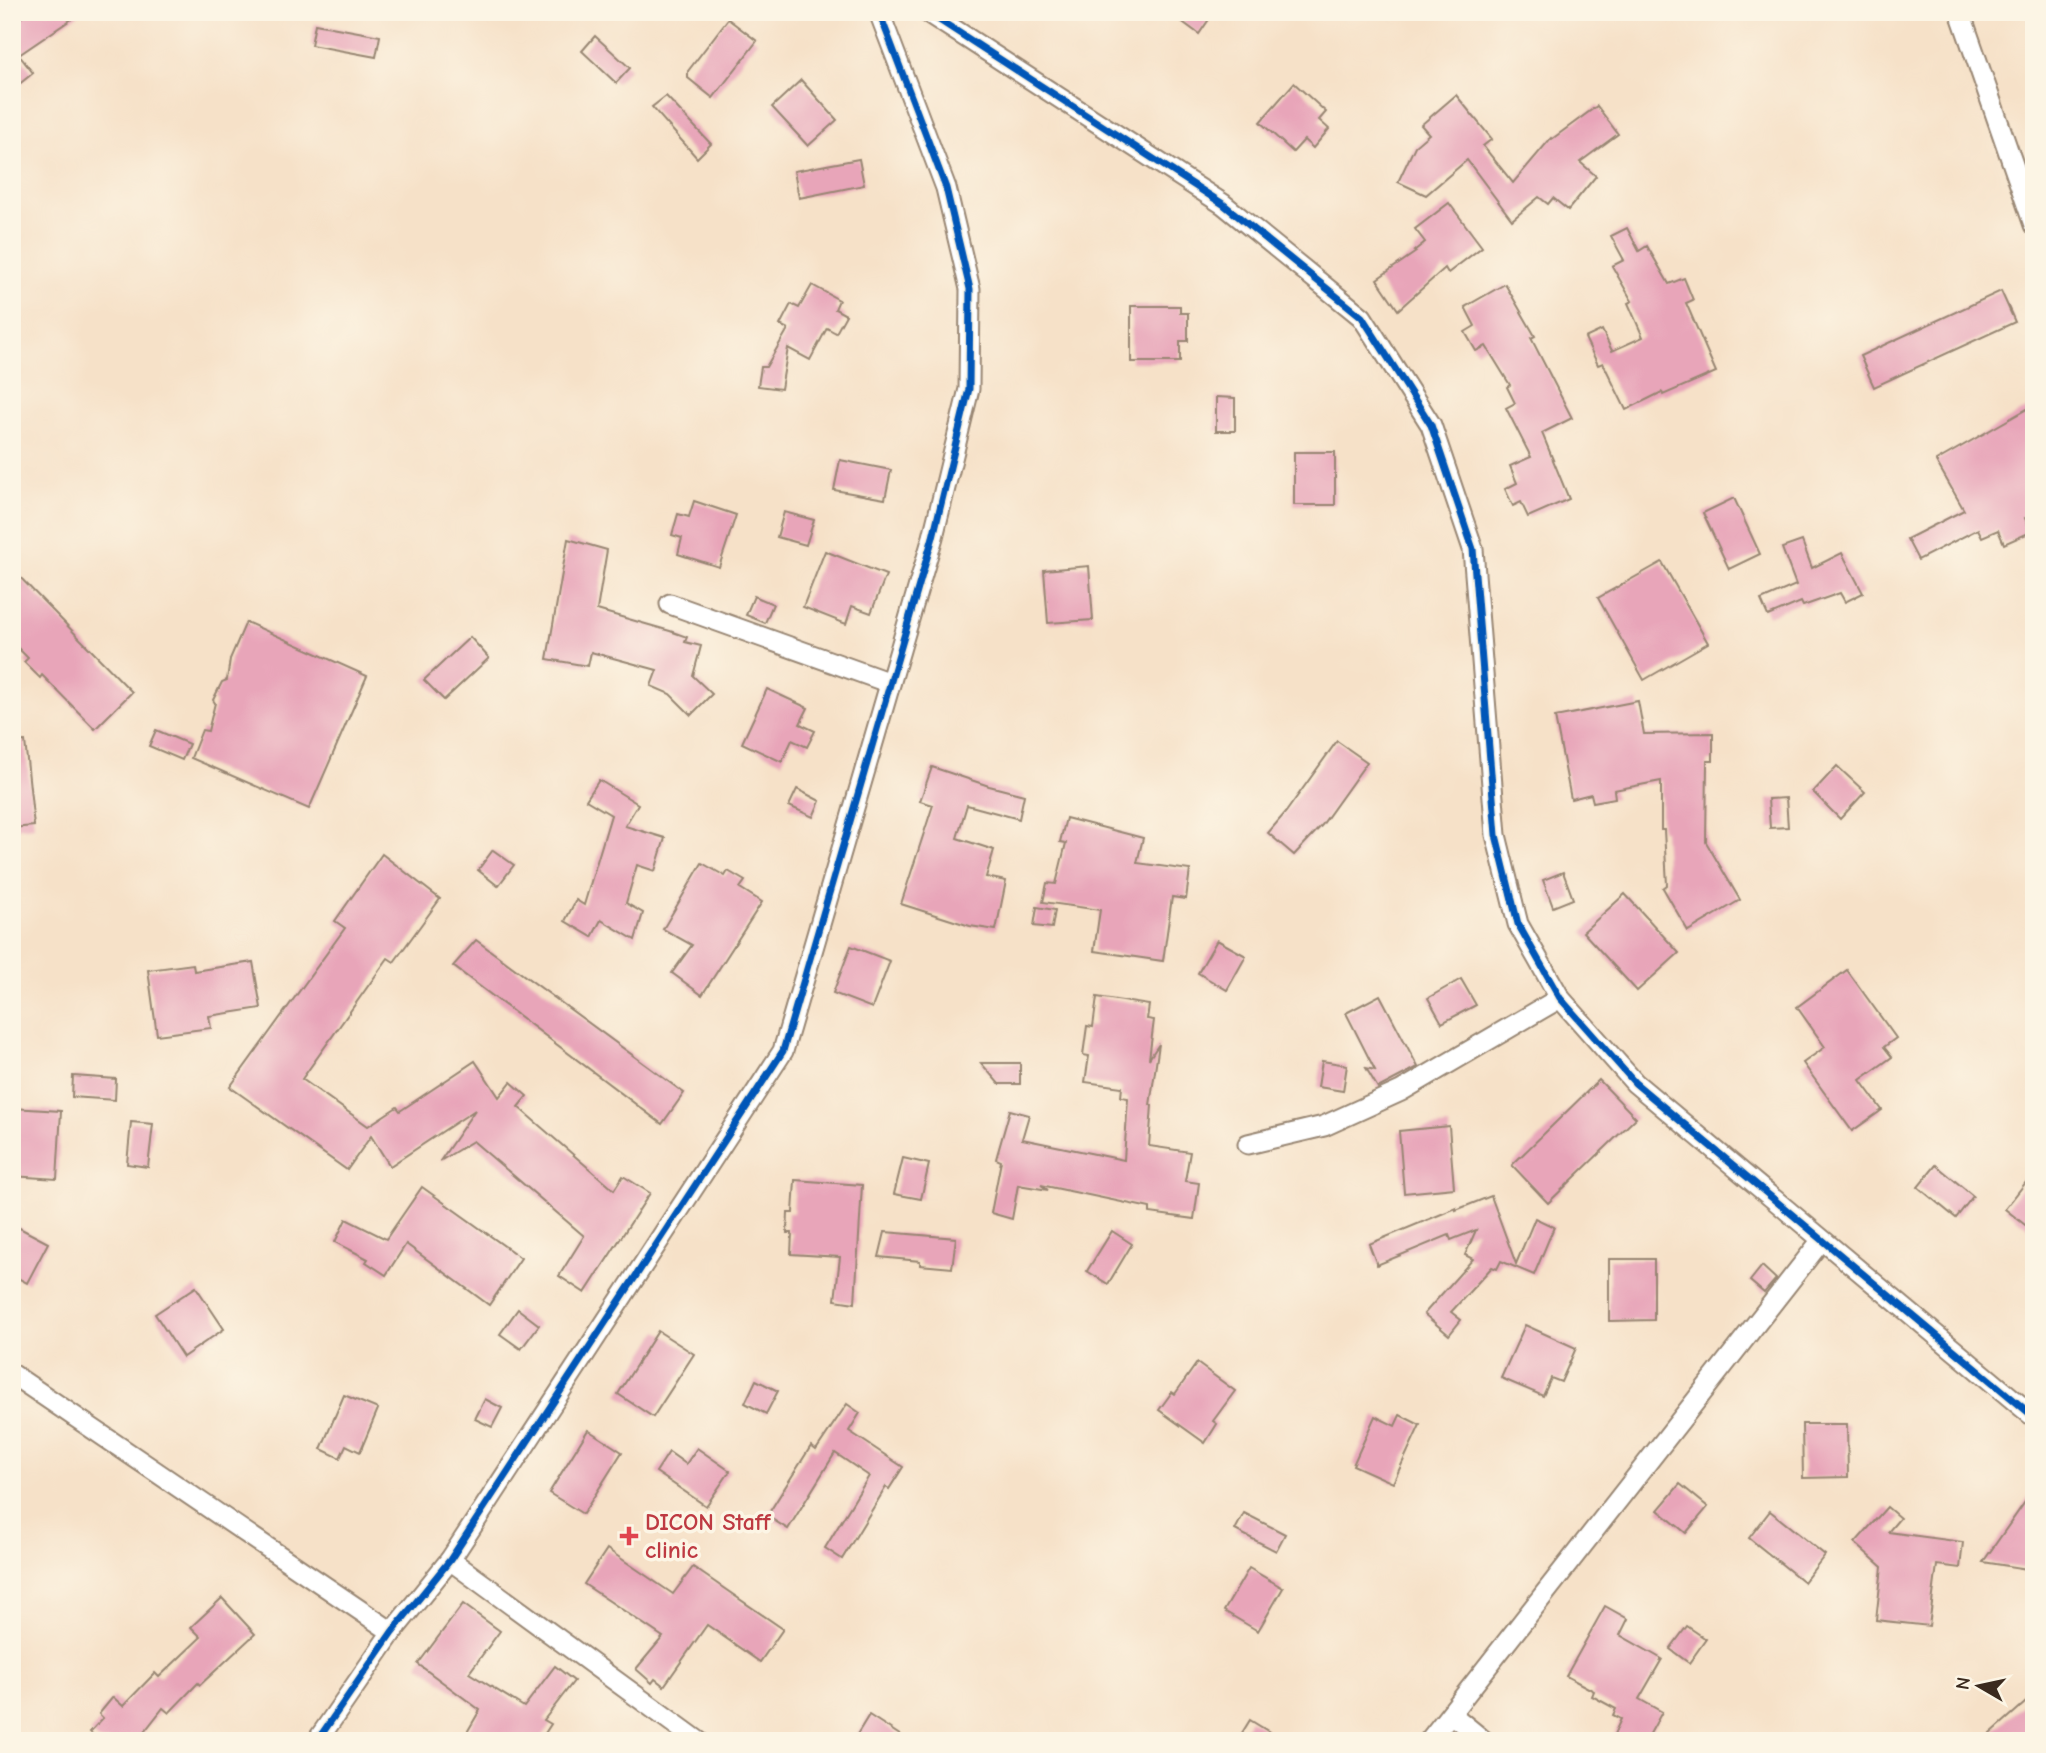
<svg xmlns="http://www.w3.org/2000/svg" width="2046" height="1753" font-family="'Comic Neue',sans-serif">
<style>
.building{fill:#e8a5b9}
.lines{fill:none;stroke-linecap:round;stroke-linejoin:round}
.minor-casing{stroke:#988673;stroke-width:23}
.minor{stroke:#fff;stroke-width:19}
.cycleway-casing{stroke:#fcf5e5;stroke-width:11}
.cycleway{stroke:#0057b8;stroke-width:7}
.health-dot{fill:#e0444e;stroke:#fcf5e5;stroke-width:2.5}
.labels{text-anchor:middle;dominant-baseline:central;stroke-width:7;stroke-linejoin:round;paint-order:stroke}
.health-label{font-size:24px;font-weight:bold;fill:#be3a42;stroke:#fcf5e5;text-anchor:start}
</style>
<rect width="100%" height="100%" fill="#fcf5e5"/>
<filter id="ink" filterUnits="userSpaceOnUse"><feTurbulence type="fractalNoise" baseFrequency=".0143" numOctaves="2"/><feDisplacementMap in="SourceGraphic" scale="14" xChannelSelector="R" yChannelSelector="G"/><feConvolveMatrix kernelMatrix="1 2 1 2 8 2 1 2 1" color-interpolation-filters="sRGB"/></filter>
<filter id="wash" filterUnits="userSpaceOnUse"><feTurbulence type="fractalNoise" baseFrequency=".00686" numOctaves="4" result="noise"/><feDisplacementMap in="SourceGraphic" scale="28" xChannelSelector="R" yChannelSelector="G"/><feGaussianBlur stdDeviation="1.57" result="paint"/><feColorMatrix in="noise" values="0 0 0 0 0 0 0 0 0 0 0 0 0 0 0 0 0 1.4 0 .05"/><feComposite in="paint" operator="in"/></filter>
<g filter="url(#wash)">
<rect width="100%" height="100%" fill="#f6e1c8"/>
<g id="blocks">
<g class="building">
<path d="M29,12H82L19,55L33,73L12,90V24Z"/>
<path d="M1169,12H1214L1199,34Z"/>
<path d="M728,19L757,41L713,98L688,78V71Z"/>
<path d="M315,24L380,36L376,57L311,45Z"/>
<path d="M595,36L630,68L616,83L582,51Z"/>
<path d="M801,80L837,120L808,146L772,107Z"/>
<path d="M1294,83L1326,112L1319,120L1329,129L1313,148L1304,140L1293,152L1260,122Z"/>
<path d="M1456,95L1492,139L1483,146L1513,183L1551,138L1552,139L1597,106L1618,134L1580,162L1596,176L1568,210L1553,198L1548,204L1539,197L1512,220L1467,160L1426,195L1398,182L1415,146L1429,134L1421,125Z"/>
<path d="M666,96L711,144L697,158L652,107Z"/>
<path d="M859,159L864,185L799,198L794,171Z"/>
<path d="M1449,203L1482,247L1448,273L1445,268L1398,310L1377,279L1416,252L1414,251L1425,242L1415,229Z"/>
<path d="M1627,228L1639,251L1647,246L1669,284L1684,278L1693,300L1686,303L1716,372L1663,395L1662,392L1626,410L1603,363L1598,365L1585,338L1602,330L1612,351L1643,337L1628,303L1632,301L1612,266L1624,260L1611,236Z"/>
<path d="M1505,284L1535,336L1531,338L1572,418L1542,433L1569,499L1528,517L1521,502L1513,506L1505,489L1517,483L1510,466L1531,457L1506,408L1515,403L1507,387L1510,385L1486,346L1476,351L1465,332L1475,326L1465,307Z"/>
<path d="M812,285L839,300L835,309L846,315L836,333L827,328L810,360L788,348L781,389L758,386L761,367H766L788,329L780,325L791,304L799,308Z"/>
<path d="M2001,291L2015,322L1874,387L1860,356Z"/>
<path d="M1131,306H1180V313H1188V341H1180V362H1131Z"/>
<path d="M1216,397L1235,398V431H1216Z"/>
<path d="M2034,405V515L2025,518L2031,532L2004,544L1998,530L1982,537L1978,529L1918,560L1907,539L1964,510L1936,461Z"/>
<rect x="1294" y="452" width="41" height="53"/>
<path d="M840,460L891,470L885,499L834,490Z"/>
<path d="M1734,498L1760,554L1729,569L1703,513Z"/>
<path d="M694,501L736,515L719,567L678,554L682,538L672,535L678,514L689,517Z"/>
<path d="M784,512L814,520L806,545L777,537Z"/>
<path d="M568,539L607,550L597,610L670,631L687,637L685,642L701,646L693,676L712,694L691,715L670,694L651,686L657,670L591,652L588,666L547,659Z"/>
<path d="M1802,541L1812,568L1842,553L1863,593L1845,602L1840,593L1803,606L1801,602L1768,616L1761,600L1796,585L1782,548Z"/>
<path d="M825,551L886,575L871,613L852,606L846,624L803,607Z"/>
<path d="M1662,562L1708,643L1644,680L1598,598Z"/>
<path d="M1089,566L1093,620L1048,623L1044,570Z"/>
<path d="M12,569L132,692L95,729L42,675L40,678L24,662L28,658L12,642Z"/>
<path d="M754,596L773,604L765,623L746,615Z"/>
<path d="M246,622L367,676L309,809L191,758L202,730L208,731L215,703L213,700L222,682L227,680L230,659Z"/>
<path d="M470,637L489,658L444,700L424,680Z"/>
<path d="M767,689L808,708L800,724L815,731L807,747L792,740L782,762L742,743Z"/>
<path d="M1638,701L1644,734L1713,733V761H1707L1706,842L1740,900L1688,931L1663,888L1667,885L1664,830H1661V781L1614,790L1615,798L1593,802L1591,794L1571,799L1555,717Z"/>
<path d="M156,730L189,744L182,760L149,746Z"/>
<path d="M25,741L34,826L12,828V742Z"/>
<path d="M1337,741L1367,762L1322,825L1294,855L1268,833L1286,812Z"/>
<path d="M1837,766L1865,792L1840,819L1813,792Z"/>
<path d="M932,767L989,786L1024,795L1019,819L967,805L957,838L994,850L986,877L1006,881L996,930L970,926L901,904L933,805L920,801Z"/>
<path d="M599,780L638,804L625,826L665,838L655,871L637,865L626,903L643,913L635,940L601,920L592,937L565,921L576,900L584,905L611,815L586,800Z"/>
<path d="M797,789L820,801L813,817L789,806Z"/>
<path d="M1786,798L1788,827L1770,828L1768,799Z"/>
<path d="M1066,818L1143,838L1137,863L1190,870L1186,899L1172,897L1163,961L1094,951L1100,910L1043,902L1047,883L1056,884L1066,843L1060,842Z"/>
<path d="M493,850L514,865L498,886L478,870Z"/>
<path d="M382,854L440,899L394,962L388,958L302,1079L368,1126L397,1107L400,1111L475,1061L499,1097L511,1082L527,1096L518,1107L614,1190L623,1176L650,1193L585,1293L559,1276L584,1236L473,1141L440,1161L475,1110L390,1166L371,1136L347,1170L230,1087L345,928L335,921Z"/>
<path d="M702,863L725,876L728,871L745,881L740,888L762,902L702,995L672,973L692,945L663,929Z"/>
<path d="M1563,872L1573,899L1553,907L1543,880Z"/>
<path d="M1625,894L1679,953L1637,991L1583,932Z"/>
<path d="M1037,907L1055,910L1052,928L1034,926Z"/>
<path d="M476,940L684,1093L662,1124L453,966Z"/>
<path d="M1217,940L1246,956L1227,990L1198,973Z"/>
<path d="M851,946L890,961L872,1008L833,993Z"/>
<path d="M253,962L261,1008L209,1016L211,1028L157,1035L148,970L193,964L194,971Z"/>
<path d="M1847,970L1896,1038L1884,1047L1892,1057L1860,1080L1882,1110L1852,1131L1803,1063L1825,1047L1797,1007Z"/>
<path d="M1461,979L1476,1005L1442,1023L1428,998Z"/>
<path d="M1380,995L1418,1067L1378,1088L1366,1068L1375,1070L1346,1013Z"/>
<path d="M1097,997L1149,1005L1147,1019L1154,1020L1149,1059L1159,1044L1150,1105H1152L1149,1146L1190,1152L1185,1181L1199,1183L1194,1219L1150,1213V1208L1041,1185L1048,1190L1018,1185L1012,1219L991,1213L1001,1161L996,1159L1010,1110L1029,1115L1022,1139L1124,1160L1128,1098L1121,1097L1122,1087L1085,1082L1089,1056L1083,1055L1087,1026L1093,1027Z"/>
<path d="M1322,1061L1347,1065L1343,1091L1318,1087Z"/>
<path d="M981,1063H1020V1084H999Z"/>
<path d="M73,1076L116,1079L115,1100L72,1097Z"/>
<path d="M1599,1080L1636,1118L1548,1203L1512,1165Z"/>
<path d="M12,1108L61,1111L57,1179L12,1176Z"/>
<path d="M131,1122L153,1124L148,1167L127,1164Z"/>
<path d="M1449,1126L1454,1188L1404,1193L1399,1131Z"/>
<path d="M903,1158L929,1164L921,1199L894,1194Z"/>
<path d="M1936,1165L1973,1196L1956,1218L1918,1187Z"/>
<path d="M2034,1172V1232L2005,1209Z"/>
<path d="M795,1180L862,1185L855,1303L835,1300L840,1257L791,1254L792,1233H787L788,1213H793Z"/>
<path d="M422,1187L521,1258L489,1305L406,1244L386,1275L366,1262L368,1259L335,1242L346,1219L386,1239Z"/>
<path d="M1491,1196L1516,1264L1535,1218L1554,1227L1534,1275L1501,1261L1497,1269L1492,1267L1451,1312L1461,1320L1449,1335L1424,1314L1473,1259L1465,1255L1476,1230L1451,1240L1449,1235L1377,1265L1369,1244L1456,1208V1210Z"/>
<path d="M12,1224L48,1243L27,1283L12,1275Z"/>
<path d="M1112,1231L1132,1244L1108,1284L1087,1271Z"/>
<path d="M885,1232L956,1238L952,1268L920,1265V1261L879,1257Z"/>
<path d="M1609,1259H1654V1320L1609,1321Z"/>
<path d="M1762,1266L1776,1279L1764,1293L1750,1281Z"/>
<path d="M196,1287L224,1329L183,1357L155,1314Z"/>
<path d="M518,1309L539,1325L521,1349L500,1334Z"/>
<path d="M1525,1325L1576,1348L1561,1382L1551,1378L1543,1396L1501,1378Z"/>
<path d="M658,1331L694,1354L653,1417L618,1394Z"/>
<path d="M1197,1363L1235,1391L1213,1421L1217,1424L1205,1443L1159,1410L1172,1392L1175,1394Z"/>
<path d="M756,1380L778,1391L766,1414L745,1403Z"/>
<path d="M344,1395L378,1409L360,1452L346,1445L340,1458L321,1449Z"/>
<path d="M485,1399L502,1408L492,1427L475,1419Z"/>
<path d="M847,1404L860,1413L849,1431L903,1467L889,1489L886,1487L842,1559L825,1548L869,1476L835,1453L788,1529L767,1516L811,1446L816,1450Z"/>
<path d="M1400,1415L1420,1425L1393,1483L1353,1465L1375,1416L1395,1426Z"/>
<path d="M1802,1424H1847L1848,1477L1803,1478Z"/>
<path d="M588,1430L622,1452L583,1514L549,1493Z"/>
<path d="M697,1448L730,1471L706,1506L656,1472L669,1452L686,1464Z"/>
<path d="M1680,1484L1708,1507L1686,1533L1658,1510Z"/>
<path d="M2034,1489V1570L1983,1562Z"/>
<path d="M1887,1507L1900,1518L1888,1532L1963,1542L1960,1568L1937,1565L1929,1626L1876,1620L1882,1567L1855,1543Z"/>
<path d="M1770,1511L1825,1555L1804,1582L1749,1538Z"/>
<path d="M1244,1513L1285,1534L1276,1551L1235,1530Z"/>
<path d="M607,1549L673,1594L693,1567L783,1629L760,1662L707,1625L664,1686L655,1679L652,1683L636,1669L663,1637L584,1584Z"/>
<path d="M1249,1568L1283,1588L1258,1631L1224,1611Z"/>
<path d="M222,1598L255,1634L200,1685L198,1683L169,1713L163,1708L137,1741H99L90,1732L103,1718L99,1714L113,1697L123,1706L155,1673L159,1677L201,1637L191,1627Z"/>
<path d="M463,1604L500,1631L469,1673L524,1707L555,1666L574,1681L544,1720L551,1724L540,1741H462L480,1710L418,1664Z"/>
<path d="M1605,1606L1628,1619L1620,1635L1662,1659L1639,1699L1662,1712L1646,1741H1611L1621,1719L1613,1715L1616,1709L1592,1696L1594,1691L1566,1676Z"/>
<path d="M1687,1626L1706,1639L1689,1663L1670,1649Z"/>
<path d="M2034,1695V1741H1982Z"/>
<path d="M869,1715L909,1741H853Z"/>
<path d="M1250,1720L1284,1741H1237Z"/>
</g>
</g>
</g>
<g filter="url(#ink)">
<use href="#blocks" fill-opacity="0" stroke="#988673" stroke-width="2"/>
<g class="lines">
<defs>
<g id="minor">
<path d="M927,12L1223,204L1362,317L1431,425L1473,549L1496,835L1518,924L1560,998L1635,1083L2034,1417"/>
<path d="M1960,12L2034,225"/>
<path d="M670,604L890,683"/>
<path d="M1248,1144L1324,1126L1401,1091L1560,998"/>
<path d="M12,1374L392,1632"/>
<path d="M450,1560L698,1741"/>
<path d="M1451,1714L1484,1741"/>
<path d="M317,1741L392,1632L450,1560L783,1051L933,537L969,389L970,289L946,188L879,12"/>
<path d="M1429,1741L1821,1241"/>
</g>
</defs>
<use href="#minor" class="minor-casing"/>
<use href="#minor" class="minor"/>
<defs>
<g id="cycleway">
<path d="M927,12L1223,204L1362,317L1431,425L1473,549L1496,835L1518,924L1560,998L1635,1083L2034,1417"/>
<path d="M317,1741L392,1632L450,1560L783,1051L933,537L969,389L970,289L946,188L879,12"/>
</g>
</defs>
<use href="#cycleway" class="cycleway-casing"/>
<use href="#cycleway" class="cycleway"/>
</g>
</g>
<path class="health-dot" d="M625.5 1525.5h7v7h7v7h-7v7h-7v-7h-7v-7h7z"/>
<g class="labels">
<g class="health-label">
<text x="645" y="1522">DICON Staff<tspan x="645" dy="28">clinic</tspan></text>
</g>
</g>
<rect width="2046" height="1753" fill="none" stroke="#fcf5e5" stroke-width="42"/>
<g transform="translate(1979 1686) rotate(279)" stroke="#fcf5e5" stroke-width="5" paint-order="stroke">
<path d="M0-5L12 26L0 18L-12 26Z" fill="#3b2a1e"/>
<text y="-10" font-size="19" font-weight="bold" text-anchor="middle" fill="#3b2a1e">N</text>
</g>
</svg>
